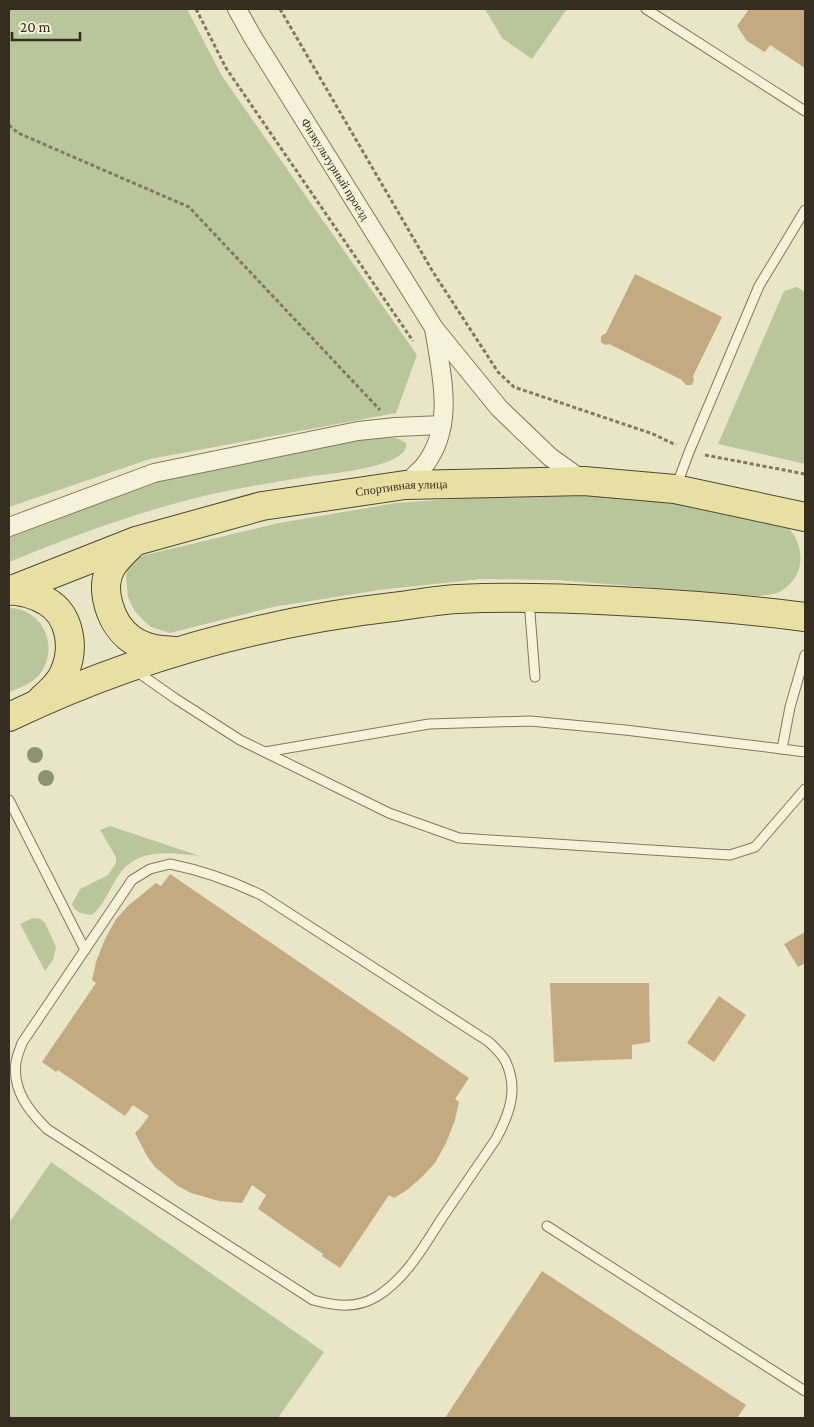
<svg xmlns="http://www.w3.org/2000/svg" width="814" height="1427" font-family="'Crimson Pro',serif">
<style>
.green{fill:#b9c69c}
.building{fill:#c3aa81}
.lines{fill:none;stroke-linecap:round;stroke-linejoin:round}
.service-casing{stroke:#83795e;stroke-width:11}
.minor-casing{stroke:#83795e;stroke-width:20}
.primary-casing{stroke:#514732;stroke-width:30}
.path{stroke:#83795e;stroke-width:3;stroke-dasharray:4 2.5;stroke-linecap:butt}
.service{stroke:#f5f2d9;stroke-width:9}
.minor{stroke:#f5f2d9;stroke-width:18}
.primary{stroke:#e8e0a3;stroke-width:28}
.tree{fill:#8b9370}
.labels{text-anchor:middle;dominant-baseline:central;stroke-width:5;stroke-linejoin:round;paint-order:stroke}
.street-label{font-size:12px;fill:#352e20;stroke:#f1efd5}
</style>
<rect width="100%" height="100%" fill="#e9e6c7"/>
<g class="green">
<path d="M9,9H187L222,76L417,355L396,413L150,459L9,507Z"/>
<path d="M485,9H567L532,59L502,38Z"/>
<path d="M797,287L805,292V464L718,444L784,291Z"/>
<path d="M389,437L399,439L406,443C411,467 328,474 312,476C271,483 229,489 188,500C127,516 67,538 9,562V534L80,506L150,484L269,455L371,438Z"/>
<path d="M570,494L663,500L784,524C806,542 807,576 781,591C774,595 766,595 758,596L556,580L481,579L379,590L273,607L170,633L151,627L143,620L134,610L128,597L126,576L128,567L137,558L145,555L279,523L396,503L497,496Z"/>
<path d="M9,608C43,608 61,649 39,675C31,684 19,688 9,692Z"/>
<path d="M110,826L200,856C172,853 140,847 120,873C110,887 105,904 92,915C84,914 75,913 72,904L80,889L108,875L116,863V857L100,830Z"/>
<path d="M33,918L41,919L45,923L56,947L53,960L45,971L20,924Z"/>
<path d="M51,1162L324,1352L278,1418H9V1223Z"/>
</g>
<g class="building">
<path d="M749,9H805V68L770,45L765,52L747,41L737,26Z"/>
<path d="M635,274L722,317L693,376L694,380L692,385H686L682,380L609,344L605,345L601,342V336L606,333Z"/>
<path d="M170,874L469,1078L455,1099L459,1102L455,1120L446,1143L435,1163L422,1177L407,1190L394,1198L389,1195L340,1268L322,1256L323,1254L258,1209L266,1195L252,1185L242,1203L219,1201L191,1193L178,1186L155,1167L147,1156L135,1133L140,1128L149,1116L133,1105L125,1116L58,1070L56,1072L42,1062L96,983L92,980L96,962L105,939L116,919L129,905L156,883L161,886Z"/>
<path d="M805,932V963L798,967L784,944Z"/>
<path d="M550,983H649L650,1042L632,1045V1059L554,1062Z"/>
<path d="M719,996L746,1015L714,1062L687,1043Z"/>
<path d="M542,1271L746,1405L737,1418H445Z"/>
</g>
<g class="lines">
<defs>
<g id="service">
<path d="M646,9L805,111"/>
<path d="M676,487L689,452L759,286L805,210"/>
<path d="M529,600L535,677"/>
<path d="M805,655L790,707L782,749L805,752"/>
<path d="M136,671L176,699L240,740L389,813L459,838L730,855L755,847L805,789"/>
<path d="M265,752L429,724L530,721L625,730L782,749"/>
<path d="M9,800L85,950"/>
<path d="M170,864C204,871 230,880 261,895L489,1042C494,1047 501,1053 505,1060C519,1088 510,1113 496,1139C478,1165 460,1192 442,1218C424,1246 406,1279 376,1297C355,1309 335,1306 313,1300L47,1129C29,1111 12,1090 16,1062C17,1056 20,1049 22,1043L132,880L150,869Z"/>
<path d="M547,1226L805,1391"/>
</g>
<g id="minor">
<path id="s1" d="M237,9L252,36L434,328L499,408L550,457L584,481"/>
<path d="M405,485C411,478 419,472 424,466C456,425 441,374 434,328"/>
<path d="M9,527L154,473L358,431L396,427L442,425"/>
</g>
<g id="primary">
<path d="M133,543C126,550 117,558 112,566C98,588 111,625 131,639C145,649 159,650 175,651"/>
<path d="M10,590C23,592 35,594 46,601C71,615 75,649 64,673C60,683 50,692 42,699"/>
<path id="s2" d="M9,591L136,541L262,506L405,485L584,481L675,489L805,517"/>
<path d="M9,717C132,658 266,621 401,606C420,603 439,600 458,599C511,596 564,598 618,601C680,604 743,609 805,617"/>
</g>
</defs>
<use href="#service" class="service-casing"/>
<use href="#minor" class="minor-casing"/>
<use href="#primary" class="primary-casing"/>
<g class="path">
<path d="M196,9L226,68L413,341"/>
<path d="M280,9L433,272L498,372L514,387L653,434L676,445"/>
<path d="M9,125L18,133L189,207L380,410"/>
<path d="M705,455L805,474"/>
</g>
<use href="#service" class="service"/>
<use href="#minor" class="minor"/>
<use href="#primary" class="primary"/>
</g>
<g class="tree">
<circle cx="35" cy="755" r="8"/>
<circle cx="46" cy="778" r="8"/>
</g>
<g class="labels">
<g class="street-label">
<text stroke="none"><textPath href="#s1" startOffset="188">Физкультурный проезд</textPath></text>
<text stroke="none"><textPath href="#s2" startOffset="408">Спортивная улица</textPath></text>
</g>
</g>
<rect width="814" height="1427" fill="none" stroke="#352e20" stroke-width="20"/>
<path d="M12 32v8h68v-8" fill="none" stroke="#352e20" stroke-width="2.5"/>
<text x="20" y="32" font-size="15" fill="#352e20" stroke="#f1efd5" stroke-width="4" paint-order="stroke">20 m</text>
</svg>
